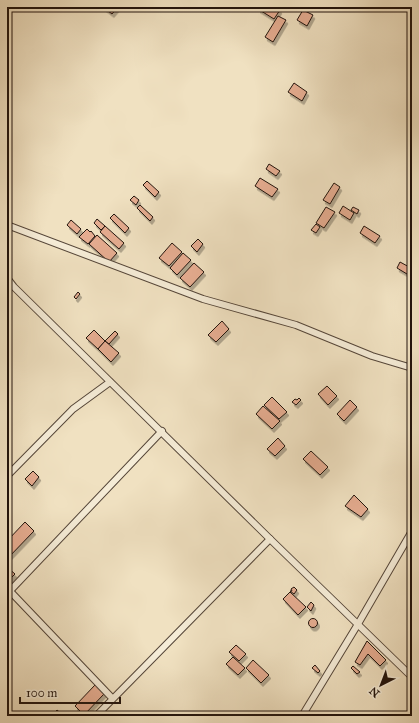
<svg xmlns="http://www.w3.org/2000/svg" width="419" height="723" font-family="'IM FELL Great Primer',serif">
<style>
.building{fill:#e5ac90;stroke:#21130c;filter:url(#shadow)}
.lines{fill:none;stroke-linecap:round;stroke-linejoin:round}
.minor-casing{stroke:#554639;stroke-width:8}
.minor{stroke:#f5ecd7;stroke-width:6}
</style>
<defs>
<filter id="shadow"><feDropShadow dx="2" dy="3.5" stdDeviation="0" flood-color="#0004"/></filter>
</defs>
<rect width="100%" height="100%" fill="#f0e1c1"/>
<filter id="stains"><feTurbulence type="fractalNoise" baseFrequency=".005" numOctaves="4"/><feColorMatrix values="0 0 0 0 .2 0 0 0 0 .09 0 0 0 0 .02 0 0 0 .5 -.17"/></filter>
<radialGradient id="worn" r=".72"><stop offset=".6" stop-color="#630" stop-opacity="0"/><stop offset="1" stop-color="#630" stop-opacity=".3"/></radialGradient>
<g class="building">
<path d="M103,7H118L112,14Z"/>
<path d="M260,7H268L273,10L275,7L280,10L274,19L258,9Z"/>
<path d="M303,10L313,15L307,26L297,20Z"/>
<path d="M278,16L286,20L273,42L265,37Z"/>
<path d="M294,83L307,92L302,101L288,92Z"/>
<path d="M269,164L280,171L276,176L266,169Z"/>
<path d="M260,178L278,189L272,197L255,186Z"/>
<path d="M147,181L159,192L155,197L143,185Z"/>
<path d="M334,183L340,187L330,204L323,200Z"/>
<path d="M134,196L139,200L136,205L130,200Z"/>
<path d="M140,205L153,217L150,221L137,208Z"/>
<path d="M343,206L354,213L350,220L339,213Z"/>
<path d="M326,207L335,212L324,228L316,223Z"/>
<path d="M353,207L359,210L357,214L351,210Z"/>
<path d="M114,214L129,228L125,233L110,218Z"/>
<path d="M97,219L105,226L101,230L94,223Z"/>
<path d="M71,220L81,229L77,234L67,225Z"/>
<path d="M316,224L320,227L316,233L311,230Z"/>
<path d="M105,226L124,243L119,249L100,232Z"/>
<path d="M364,226L380,236L375,243L360,233Z"/>
<path d="M87,229L90,232L91,231L95,236L88,244L79,237Z"/>
<path d="M97,235L117,253L109,262L89,244Z"/>
<path d="M198,239L203,244L197,252L191,246Z"/>
<path d="M172,243L182,252L169,266L159,258Z"/>
<path d="M183,253L191,260L177,275L170,268Z"/>
<path d="M400,262L411,268L407,274L397,268Z"/>
<path d="M194,263L204,272L190,287L180,278Z"/>
<path d="M78,292L80,294L76,299L74,297Z"/>
<path d="M222,321L229,329L216,342L208,335Z"/>
<path d="M94,330L105,341L98,349L86,338Z"/>
<path d="M115,331L118,334L109,344L105,341Z"/>
<path d="M105,341L119,353L111,362L98,349Z"/>
<path d="M327,386L337,396L328,405L318,394Z"/>
<path d="M272,397L287,412L279,419L264,405Z"/>
<path d="M299,398L301,400L296,405L292,402L295,399L297,400Z"/>
<path d="M350,400L357,407L344,421L337,414Z"/>
<path d="M263,406L280,421L272,429L256,414Z"/>
<path d="M278,438L285,446L275,456L267,449Z"/>
<path d="M311,451L328,467L320,475L303,459Z"/>
<path d="M33,471L39,477L32,486L25,479Z"/>
<path d="M354,495L368,509L361,517L345,506Z"/>
<path d="M25,522L34,531L7,559V541Z"/>
<path d="M7,567L15,574L9,580L7,578Z"/>
<path d="M294,587L297,590L294,594L290,591H292L291,589Z"/>
<path d="M290,592L306,607L298,615L283,599Z"/>
<path d="M311,602L314,605L311,611L307,607Z"/>
<circle cx="313" cy="623" r="4.5"/>
<path d="M367,641L386,660L380,666L368,654L360,665L355,662Z"/>
<path d="M236,645L246,654L239,661L229,652Z"/>
<path d="M233,657L245,668L238,675L226,664Z"/>
<path d="M253,660L269,675L261,683L246,668Z"/>
<path d="M315,665L320,671L318,673L312,668Z"/>
<path d="M353,666L360,672L357,674L351,668Z"/>
<path d="M95,685L104,694L84,715L75,706Z"/>
<path d="M57,710L64,716H51Z"/>
<path d="M200,711L205,716H195Z"/>
</g>
<g class="lines">
<defs>
<g id="minor">
<path d="M7,225L203,299L296,325L372,356L412,368"/>
<path d="M7,278L14,287L270,539L412,677"/>
<path d="M7,476L73,409L110,382"/>
<path d="M7,588L112,698"/>
<path d="M7,594L162,431"/>
<path d="M96,716L270,539"/>
<path d="M302,716L358,624L412,531"/>
</g>
</defs>
<use href="#minor" class="minor-casing"/>
<use href="#minor" class="minor"/>
</g>
<rect width="419" height="723" fill="none" stroke="#f0e1c1" stroke-width="24"/>
<rect x="8" y="8" width="403" height="707" fill="none" stroke="#21130c" stroke-width="2"/>
<rect x="12" y="12" width="395" height="699" fill="none" stroke="#21130c"/>
<g transform="translate(381 685) rotate(222)" stroke="#f5ecd7" stroke-width="3" paint-order="stroke">
<path d="M0-3L7 15L0 10L-7 15Z" fill="#21130c"/>
<text y="-6" font-size="11" font-weight="bold" text-anchor="middle" fill="#21130c">N</text>
</g>
<path d="M20 697v6h100v-6" fill="none" stroke="#21130c" stroke-width="2"/>
<text x="26" y="697" font-size="12" fill="#21130c" stroke="#f5ecd7" stroke-width="3" paint-order="stroke">100 m</text>
<rect width="100%" height="100%" filter="url(#stains)"/>
<rect width="100%" height="100%" fill="url(#worn)"/>
</svg>
